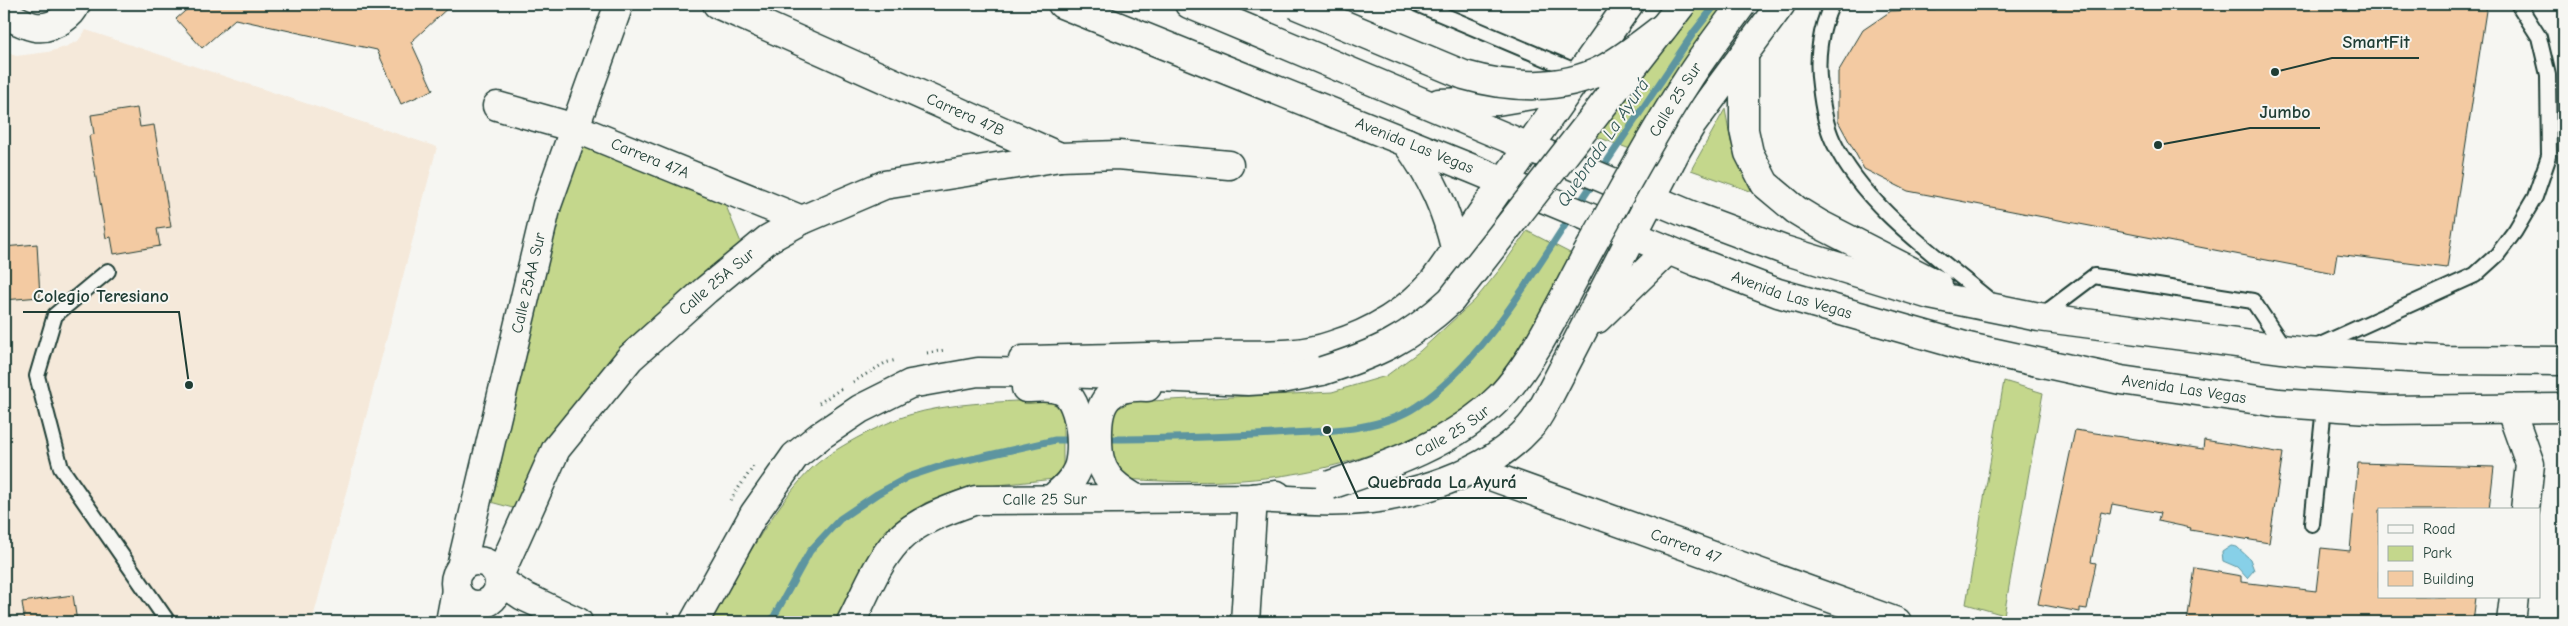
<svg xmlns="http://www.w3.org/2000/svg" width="2568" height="626" font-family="'Comic Neue',sans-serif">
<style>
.built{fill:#f5e9da}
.green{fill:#c4d78c;stroke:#728a60}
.water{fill:#87d0e8;stroke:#5d95a0}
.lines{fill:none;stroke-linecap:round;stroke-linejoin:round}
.stream{stroke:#5d95a0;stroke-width:7}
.building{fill:#f3caa2;stroke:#1f3d34}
.service-casing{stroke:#1f3d34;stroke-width:18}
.minor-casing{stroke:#1f3d34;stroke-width:31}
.secondary-casing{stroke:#1f3d34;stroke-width:31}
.primary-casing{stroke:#1f3d34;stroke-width:31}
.path{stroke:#1f3d34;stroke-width:3;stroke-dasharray:1 4;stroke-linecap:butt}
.service{stroke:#f6f6f2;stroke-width:14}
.minor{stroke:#f6f6f2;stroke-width:28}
.secondary{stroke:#f6f6f2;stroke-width:28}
.primary{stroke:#f6f6f2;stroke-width:28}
.secondary-bridge-casing{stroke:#1f3d34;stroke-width:31;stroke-linecap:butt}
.primary-bridge-casing{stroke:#1f3d34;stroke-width:31;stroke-linecap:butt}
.secondary-bridge{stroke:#f6f6f2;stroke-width:28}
.primary-bridge{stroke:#f6f6f2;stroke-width:28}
.labels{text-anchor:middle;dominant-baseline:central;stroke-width:4;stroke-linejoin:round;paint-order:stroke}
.street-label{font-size:16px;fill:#1f3d34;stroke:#f6f6f2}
.water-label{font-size:18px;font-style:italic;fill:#345a58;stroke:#f6f6f2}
.leader{fill:none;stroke:#1f3d34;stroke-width:2}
.callout-dot{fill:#1f3d34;stroke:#f6f6f2;stroke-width:2}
.callout-label{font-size:18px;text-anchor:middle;font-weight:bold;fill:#1f3d34;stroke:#f6f6f2;stroke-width:4;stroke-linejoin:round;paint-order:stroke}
</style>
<rect width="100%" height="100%" fill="#f6f6f2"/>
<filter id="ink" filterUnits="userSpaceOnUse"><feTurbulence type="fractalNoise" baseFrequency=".02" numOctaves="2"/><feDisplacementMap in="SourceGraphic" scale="10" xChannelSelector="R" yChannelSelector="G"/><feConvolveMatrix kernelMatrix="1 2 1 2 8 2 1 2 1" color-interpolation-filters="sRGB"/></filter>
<g filter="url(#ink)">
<path class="built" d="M86,30L437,147L312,622H4V50L16,56L48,52L65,47L78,41Z"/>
<g class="green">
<path d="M1693,4H1738L1633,150L1597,137Z"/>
<path d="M1725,109L1731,142L1753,192L1691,170Z"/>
<path d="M580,144L724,201L744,250L600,377L524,511L483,500L533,281Z"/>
<path d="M1527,231L1572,254C1551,293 1531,336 1505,372C1487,397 1460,414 1434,427C1335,479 1235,487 1125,479L1109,456L1110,419L1117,409L1130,402L1332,392L1386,376L1420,351L1475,300L1501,268Z"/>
<path d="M2004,381L2043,393L2004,615L1966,604Z"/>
<path d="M1038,400L1051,401L1063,412V468L1054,479L961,489L925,503L889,531L863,565L836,622H710C740,570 768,514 810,470C831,449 881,424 909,415C948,403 998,402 1038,400Z"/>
</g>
<path class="water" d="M2231,546L2237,547L2250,559L2254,570L2247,578L2237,567L2223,561L2222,552Z"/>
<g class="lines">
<g class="stream">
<path d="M1600,172L1694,32L1716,4"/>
<path d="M1577,207L1595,180"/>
<path d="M1103,439C1160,439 1217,437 1274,434C1319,431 1379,432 1417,406C1481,363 1529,279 1571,216"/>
<path d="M771,622L810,551L840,519L877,494L908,477L941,466L1055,440H1075"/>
</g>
</g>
<g class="building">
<path d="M193,4H379L391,6L394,4H452L411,42L433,90L401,104L377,50L235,19L202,48L176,19Z"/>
<path d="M1938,4H2487L2447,268L2337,254L2334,273L1908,191L1864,169L1838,121V72L1863,30L1891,11L1936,9Z"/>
<path d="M137,108L140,127L154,125L171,227L157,229L160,246L114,254L111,237L106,238L89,136L94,134L91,115Z"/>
<path d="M37,244L40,297L4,300V247Z"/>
<path d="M2075,430L2203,449L2204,440L2283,453L2269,543L2190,530L2191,528L2158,521L2160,513L2112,504L2110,514L2101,512L2091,562L2096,563L2087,609L2080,608V612L2038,604Z"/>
<path d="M2358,463L2494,467L2489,510H2379V597H2476L2473,622H2187L2195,568L2241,576V582L2316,591L2321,548L2350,551Z"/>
<path d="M73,595L77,622H25L22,602Z"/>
</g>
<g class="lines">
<defs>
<g id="service">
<path d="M1417,4L1580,73"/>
<path d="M1832,4C1820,28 1816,59 1820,86C1822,104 1825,124 1833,141C1864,207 1938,257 1993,303"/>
<path d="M108,271L55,315L37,376L61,468L168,622"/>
<path d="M2041,316L2094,276L2253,301L2285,349"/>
<path d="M2316,347L2475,275L2497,255L2515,231L2535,197L2549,156L2548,75L2539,37L2518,4"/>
<path d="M2312,524L2324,407"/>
</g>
<g id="minor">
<path id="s1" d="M717,4L1060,157L1118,155L1229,165"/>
<path d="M4,13C25,25 41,35 63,19C70,14 73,11 76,4"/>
<path id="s2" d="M497,106L575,128L802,220"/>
<path d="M1023,360C1087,359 1152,357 1216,355C1254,354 1297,358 1333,345C1372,333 1407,312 1434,281L1629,4"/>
<path d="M2510,408L2530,464L2525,510"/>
<path id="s3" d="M1474,470L1897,622"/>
<circle cx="477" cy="583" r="22"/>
<path id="s4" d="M461,567L547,205L619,4"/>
<path id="s5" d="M499,576L556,449L630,358L706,290L768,239L802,220L884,185L1060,157"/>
<path d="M499,580L523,596L578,622"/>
<path d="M450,622L456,590"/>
<path d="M1245,622L1253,498"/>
<path d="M2511,622L2514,597"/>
</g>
<g id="secondary">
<path d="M1026,388C1038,388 1053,385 1064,392C1081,403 1085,453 1077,470C1072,482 1062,490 1052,499"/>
<path d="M1136,499C1127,493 1116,487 1109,478C1099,465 1098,453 1098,438C1097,400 1109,385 1147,387"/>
<path d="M694,622L754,514L795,456L820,436L860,409L910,384L978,372L1067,373L1248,381L1282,379L1322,371"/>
<path id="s6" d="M851,622C865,595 876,564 897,541C917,520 950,509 976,500L1253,498L1277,495"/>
</g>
<g id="primary">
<path id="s7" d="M1062,4L1473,169L1697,262L1778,293L1968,347L2121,380L2279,403L2384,410L2564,408"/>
<path d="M1189,4L1693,216L1784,250L1930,295L2039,317L2305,352L2443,360L2564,361"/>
<path d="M1744,56V130L1749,153L1765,184L1796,210L1819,224L1938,285"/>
<path d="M1439,103L1497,101L1555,91"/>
<path d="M1406,142C1432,178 1446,208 1456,252"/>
<path d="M1597,319L1668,250"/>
<path d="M1253,498C1284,499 1316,503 1348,501C1410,498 1488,474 1530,427C1538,419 1543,407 1548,398L1677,149L1690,127L1781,4"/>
</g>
</defs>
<use href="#service" class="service-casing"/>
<use href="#minor" class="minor-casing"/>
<use href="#secondary" class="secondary-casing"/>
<use href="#primary" class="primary-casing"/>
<g class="path">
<path d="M927,353L945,350"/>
<path d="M853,382L885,363L896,360"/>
<path d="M819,403L841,389"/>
<path d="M730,500L754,466"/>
<path d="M663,622L670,611"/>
</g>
<use href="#service" class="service"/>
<use href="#minor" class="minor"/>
<use href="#secondary" class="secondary"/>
<use href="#primary" class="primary"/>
<defs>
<g id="secondary-bridge">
<path d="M1322,371C1376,354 1409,339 1451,300L1682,4"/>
<path id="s8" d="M1330,485C1390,465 1454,443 1500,397C1536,360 1566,291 1592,245C1623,190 1652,134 1687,81C1704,54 1724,29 1742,4"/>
</g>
<path id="primary-bridge" d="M1294,4L1464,75C1509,88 1561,91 1604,69C1625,58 1644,42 1664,27"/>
</defs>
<use href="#secondary-bridge" class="secondary-bridge-casing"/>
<use href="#primary-bridge" class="primary-bridge-casing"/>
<use href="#secondary-bridge" class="secondary-bridge"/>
<use href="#primary-bridge" class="primary-bridge"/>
</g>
</g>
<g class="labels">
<g class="street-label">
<text stroke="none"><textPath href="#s8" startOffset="539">Calle 25 Sur</textPath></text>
<text stroke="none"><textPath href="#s1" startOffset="272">Carrera 47B</textPath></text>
<text stroke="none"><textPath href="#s7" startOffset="380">Avenida Las Vegas</textPath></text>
<text stroke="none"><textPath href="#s2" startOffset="162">Carrera 47A</textPath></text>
<text stroke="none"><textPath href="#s4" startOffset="292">Calle 25AA Sur</textPath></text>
<text stroke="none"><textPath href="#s5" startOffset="372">Calle 25A Sur</textPath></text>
<text stroke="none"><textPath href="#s7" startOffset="786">Avenida Las Vegas</textPath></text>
<text stroke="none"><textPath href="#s7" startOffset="1190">Avenida Las Vegas</textPath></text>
<text stroke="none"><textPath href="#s8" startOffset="134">Calle 25 Sur</textPath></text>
<text stroke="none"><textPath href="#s6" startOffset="252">Calle 25 Sur</textPath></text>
<text stroke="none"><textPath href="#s3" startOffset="225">Carrera 47</textPath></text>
</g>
<g class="water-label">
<text transform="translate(1603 143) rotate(-56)">Quebrada La Ayurá</text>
</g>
</g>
<path class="leader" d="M2275 72L2332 58H2419M2158 145L2250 128H2320M189 385L179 312H23M1327 430L1358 498H1527"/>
<g class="callout-dot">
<circle cx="2275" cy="72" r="5"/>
<circle cx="2158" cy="145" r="5"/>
<circle cx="189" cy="385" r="5"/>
<circle cx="1327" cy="430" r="5"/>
</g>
<g class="callout-label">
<text x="2376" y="48">SmartFit</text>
<text x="2285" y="118">Jumbo</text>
<text x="101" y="302">Colegio Teresiano</text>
<text x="1442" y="488">Quebrada La Ayurá</text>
</g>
<rect width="2568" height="626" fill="none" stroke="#f6f6f2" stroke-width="20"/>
<rect x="10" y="10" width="2548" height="606" fill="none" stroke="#1f3d34" stroke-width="2" filter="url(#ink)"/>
<rect x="2378" y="508" width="162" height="90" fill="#f6f6f2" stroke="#a0aca6"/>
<rect x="2388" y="525" width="25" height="8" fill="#f6f6f2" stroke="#a0aca6"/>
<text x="2423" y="534" font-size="15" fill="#1f3d34">Road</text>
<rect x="2388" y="546" width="25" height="15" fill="#c4d78c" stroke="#a0aca6"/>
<text x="2423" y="558" font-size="15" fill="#1f3d34">Park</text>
<rect x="2388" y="571" width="25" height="15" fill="#f3caa2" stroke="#a0aca6"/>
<text x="2423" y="584" font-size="15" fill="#1f3d34">Building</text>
</svg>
